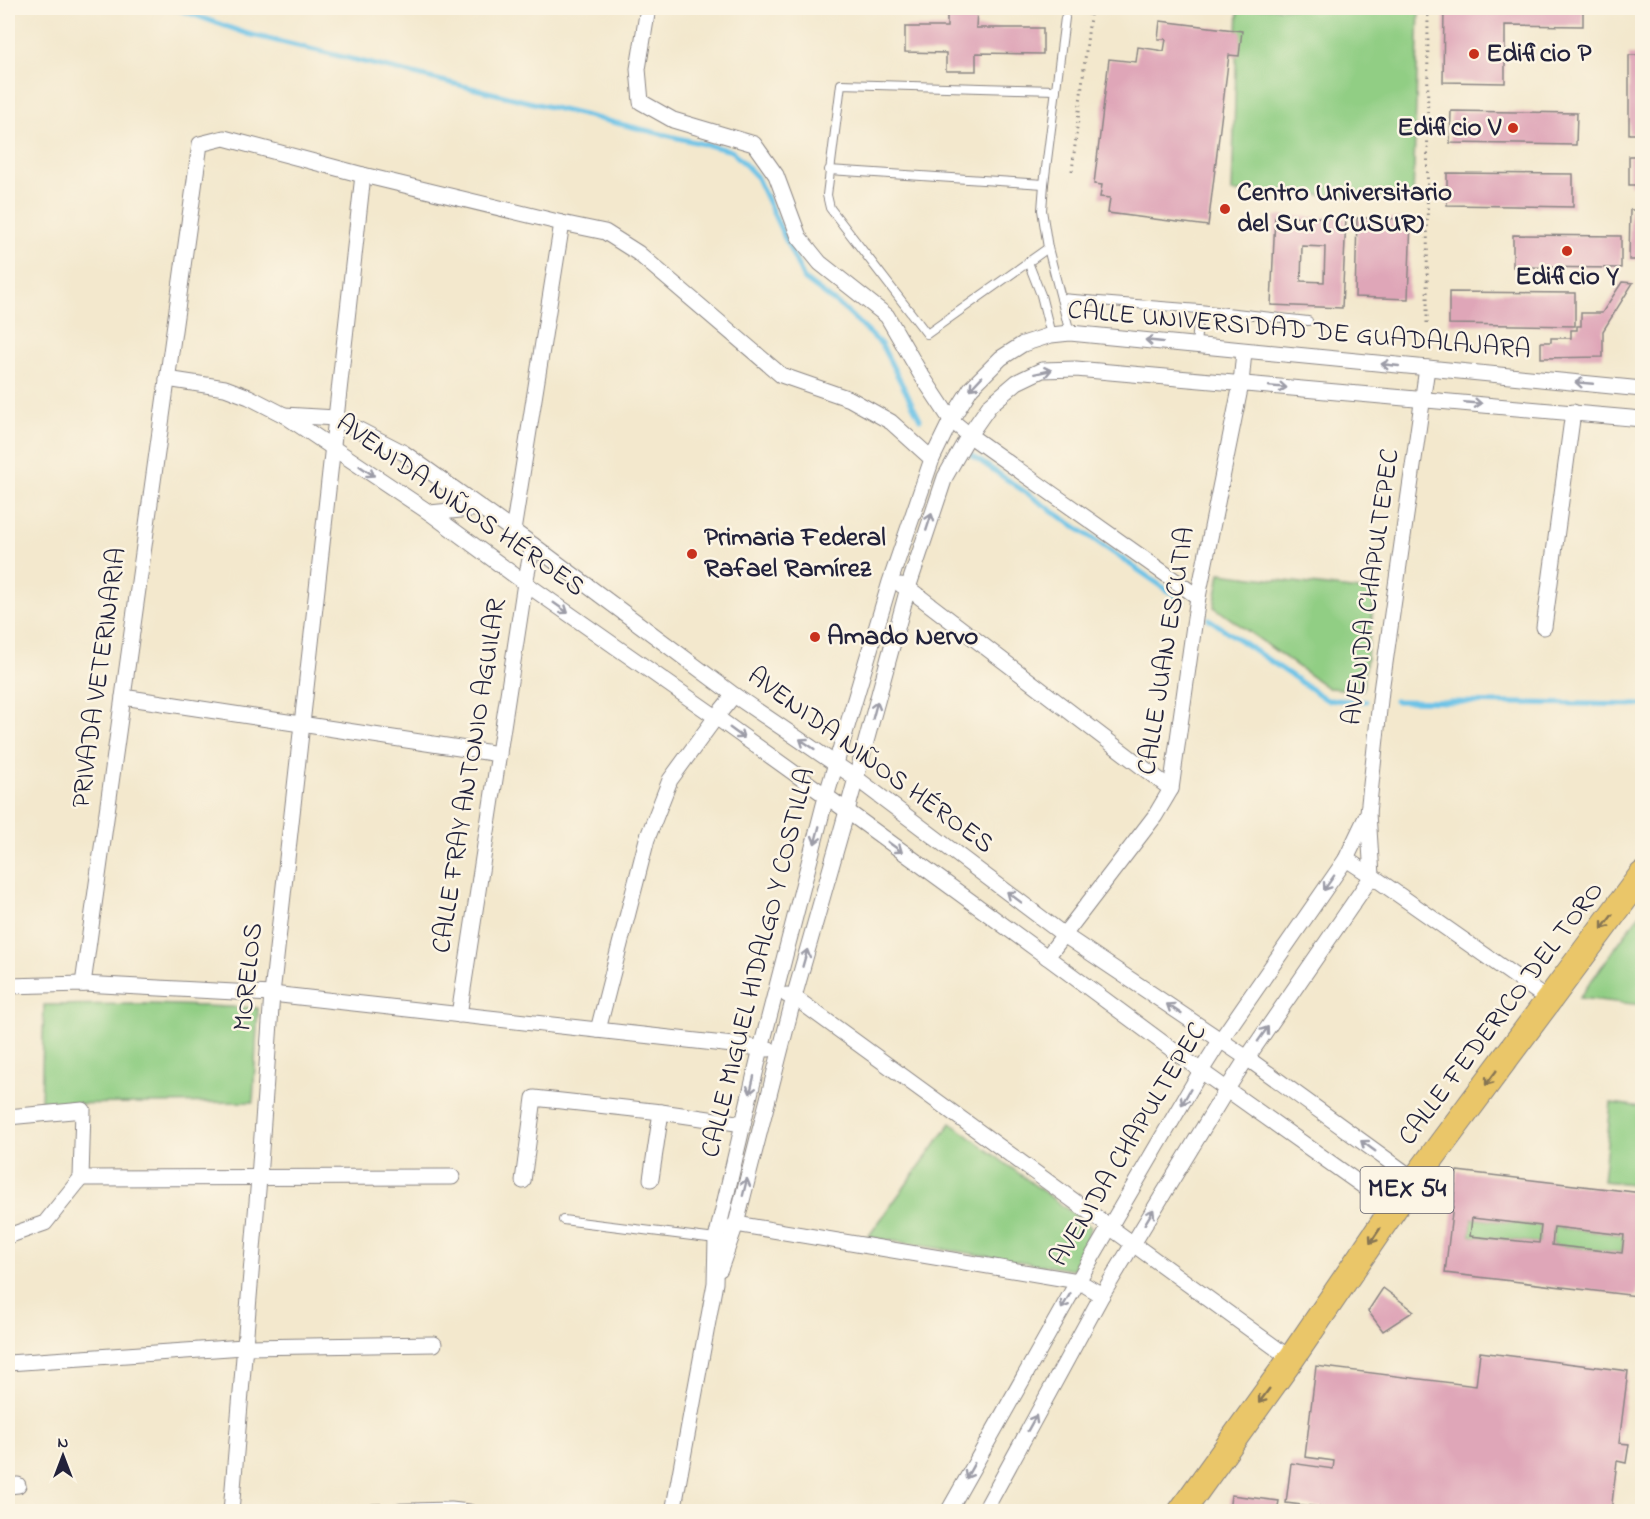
<svg xmlns="http://www.w3.org/2000/svg" width="1650" height="1519" font-family="'Indie Flower',sans-serif">
<style>
.green{fill:#91ce84;stroke:#5a7860;stroke-width:1.5}
.lines{fill:none;stroke-linecap:round;stroke-linejoin:round}
.stream{stroke:#6ac2e7;stroke-width:5}
.building{fill:#dfa6b8;fill-rule:evenodd}
.lane-casing{stroke:#8a8584;stroke-width:10}
.street-casing{stroke:#8a8584;stroke-width:17}
.primary-casing{stroke:#8a8584;stroke-width:28}
.path{stroke:#8a8584;stroke-width:3;stroke-dasharray:1.5 4.5;stroke-linecap:butt}
.lane{stroke:#fff;stroke-width:8}
.street{stroke:#fff;stroke-width:15}
.primary{stroke:#eac669;stroke-width:26}
.oneway{stroke:#9c9ca7}
.oneway2{stroke:#867452}
.poi-dot{fill:#c8321e;stroke:#fcf5e5;stroke-width:2}
.labels{text-anchor:middle;dominant-baseline:central;stroke-width:5;stroke-linejoin:round;paint-order:stroke}
.shield{fill:#fcf5e5;stroke:#63616e;stroke-width:1.5}
.shield-label{font-size:26px;font-weight:bold;fill:#22223b}
.poi-label{font-size:27px;font-weight:bold;fill:#22223b;stroke:#fcf5e5;text-anchor:start}
.street-label{font-size:27px;fill:#22223b;stroke:#fcf5e5}
</style>
<rect width="100%" height="100%" fill="#fcf5e5"/>
<filter id="ink" filterUnits="userSpaceOnUse"><feTurbulence type="fractalNoise" baseFrequency=".0167" numOctaves="2"/><feDisplacementMap in="SourceGraphic" scale="12" xChannelSelector="R" yChannelSelector="G"/><feConvolveMatrix kernelMatrix="1 2 1 2 8 2 1 2 1" color-interpolation-filters="sRGB"/></filter>
<filter id="wash" filterUnits="userSpaceOnUse"><feTurbulence type="fractalNoise" baseFrequency=".008" numOctaves="4" result="noise"/><feDisplacementMap in="SourceGraphic" scale="24" xChannelSelector="R" yChannelSelector="G"/><feGaussianBlur stdDeviation="1.35" result="paint"/><feColorMatrix in="noise" values="0 0 0 0 0 0 0 0 0 0 0 0 0 0 0 0 0 1.4 0 .05"/><feComposite in="paint" operator="in"/></filter>
<g filter="url(#wash)">
<rect width="100%" height="100%" fill="#f3e8cd"/>
<g class="green">
<path d="M1238,8H1419L1413,198L1232,192Z"/>
<path d="M1220,573L1375,592L1363,690L1328,688L1214,607Z"/>
<path d="M1642,911V1005L1579,998Z"/>
<path d="M148,1004L258,1008L253,1102L41,1104L44,1005Z"/>
<path d="M1611,1103L1642,1107V1185L1603,1181Z"/>
<path d="M951,1123L1091,1227L1073,1270L868,1237Z"/>
<path d="M1472,1218L1541,1226L1539,1243L1470,1236Z"/>
<path d="M1554,1227L1624,1235L1622,1253L1552,1245Z"/>
</g>
<g class="lines">
<g class="stream">
<path d="M174,8L248,34L732,151L756,176L804,279L844,309L881,344L920,419"/>
<path d="M970,454L1183,601"/>
<path d="M1209,619L1327,700L1366,701"/>
<path d="M1395,701L1642,705"/>
</g>
</g>
<g id="blocks">
<g class="building">
<path d="M947,8H977L976,28H1043V54L976,53V71H946V53L905,52V27H947Z"/>
<path d="M1444,8H1583V26L1505,25V83L1443,82Z"/>
<rect x="1638" y="8" width="4" height="22"/>
<path d="M1160,21L1242,31L1239,56L1229,55L1208,226L1108,213L1110,198L1100,197L1102,185L1094,184L1109,59L1136,62L1138,47L1164,51L1166,39H1158Z"/>
<rect x="1629" y="55" width="13" height="79"/>
<path d="M1451,111L1577,113L1576,145L1450,143Z"/>
<rect x="1629" y="156" width="13" height="29"/>
<path d="M1447,173L1573,174V207L1447,205Z"/>
<path d="M1630,210H1642V260H1629Z"/>
<path d="M1275,216L1346,218L1342,308L1271,305ZM1302,246L1325,247L1324,282L1301,281Z"/>
<path d="M1357,218L1411,219L1408,299L1355,297Z"/>
<path d="M1513,235L1621,236V268L1513,267Z"/>
<path d="M1622,282L1633,283L1603,331V357L1541,358V342H1551V338H1571V330H1577V326H1581V313H1602Z"/>
<path d="M1449,292L1575,293V326L1449,324Z"/>
<path d="M1457,1171L1642,1193V1253L1637,1296L1445,1273ZM1472,1218L1541,1226L1539,1243L1470,1236ZM1554,1227L1624,1235L1622,1253L1552,1245Z"/>
<path d="M1383,1288L1414,1311L1383,1331L1368,1311Z"/>
<path d="M1480,1352L1628,1371L1619,1443L1629,1444L1626,1463L1617,1461L1611,1512H1341V1510L1286,1503L1291,1463L1333,1469L1334,1461L1305,1457L1316,1366L1476,1386Z"/>
<path d="M1231,1495L1279,1501L1277,1512H1229Z"/>
</g>
</g>
</g>
<g filter="url(#ink)">
<use href="#blocks" fill-opacity="0" stroke="#8a8584" stroke-width="1.5"/>
<g class="lines">
<defs>
<g id="lane">
<path d="M1065,18L1044,184L1042,210L1048,248L1070,333"/>
<path d="M829,170L1044,184"/>
<path d="M1048,248L927,334L830,208L827,195L841,84L1056,90"/>
<path d="M1028,262L1041,295L1051,335"/>
<path d="M1061,298L1199,309L1308,321"/>
<path d="M1196,346L1199,309"/>
<path d="M563,1220L716,1239"/>
</g>
<g id="street">
<path d="M648,8L638,69L641,102L673,120L754,144L776,175L799,237L820,263L887,316L920,373L951,420L969,435L1198,597"/>
<path d="M167,379L225,388L249,397L284,415L430,513L525,583L716,717L847,811L1047,957L1201,1071L1394,1208"/>
<path d="M284,415L336,418L404,453L533,545L734,695L856,778L1064,935L1247,1058L1415,1180"/>
<path d="M430,513L481,508"/>
<path d="M513,531L562,223"/>
<path d="M901,585L908,588L1171,789"/>
<path d="M1544,627L1573,412"/>
<path d="M123,697L499,754"/>
<path d="M1346,859L1372,876L1549,1000"/>
<path d="M1047,957L1155,816L1171,789L1198,597L1241,384L1244,351"/>
<path d="M83,984L200,144L224,138L363,175L562,223L605,232L638,253L781,375L850,399L891,422L932,459"/>
<path d="M8,986L83,984L272,994L769,1049"/>
<path d="M787,995L794,997L1291,1359"/>
<path d="M459,1015L525,583L533,545"/>
<path d="M598,1030L647,839L670,780L716,717L734,695"/>
<path d="M8,1117L83,1110L81,1178"/>
<path d="M81,1178L452,1177"/>
<path d="M651,1179L661,1112"/>
<path d="M523,1181L534,1098L661,1112L743,1124"/>
<path d="M729,1229L736,1224L1078,1281L1102,1295"/>
<path d="M8,1236L45,1223L81,1178"/>
<path d="M720,1269L736,1224L794,997L847,811L908,588L945,477L969,435L990,405L1017,382L1042,370L1076,369L1642,419"/>
<path d="M8,1363L244,1347L434,1344"/>
<path d="M8,1486L18,1485"/>
<path d="M231,1512L259,1178L272,994L363,175"/>
<path d="M373,1512L451,1510L469,1512"/>
<path d="M673,1512L715,1283L716,1239L743,1124L761,1048L826,797L890,582L932,459L951,420L971,388L1001,358L1023,344L1051,335L1070,333L1642,389"/>
<path d="M948,1512L1078,1281L1201,1071L1220,1041L1346,859L1368,813"/>
<path d="M984,1512L1102,1295L1227,1089L1247,1058L1372,876L1368,813L1381,691L1427,368"/>
</g>
<path id="primary" d="M1181,1512L1291,1359L1394,1208L1642,875"/>
</defs>
<use href="#lane" class="lane-casing"/>
<use href="#street" class="street-casing"/>
<use href="#primary" class="primary-casing"/>
<g class="path">
<path d="M1072,171L1091,8"/>
<path d="M1427,323L1428,8"/>
</g>
<use href="#lane" class="lane"/>
<use href="#street" class="street"/>
<use href="#primary" class="primary"/>
</g>
<defs><path id="oneway-shaft" d="M-6 0H5M1.5-3L5.5 0L1.5 3" fill="none" stroke-width="1.6" stroke-linecap="round" stroke-linejoin="round" transform="scale(1.5)"/></defs>
<g class="oneway">
<use href="#oneway-shaft" transform="translate(1154 341) rotate(-174)"/>
<use href="#oneway-shaft" transform="translate(1390 365) rotate(-174)"/>
<use href="#oneway-shaft" transform="translate(1043 372) rotate(-12)"/>
<use href="#oneway-shaft" transform="translate(976 383) rotate(133)"/>
<use href="#oneway-shaft" transform="translate(1584 383) rotate(-175)"/>
<use href="#oneway-shaft" transform="translate(1278 387) rotate(5)"/>
<use href="#oneway-shaft" transform="translate(1473 403) rotate(5)"/>
<use href="#oneway-shaft" transform="translate(367 471) rotate(34)"/>
<use href="#oneway-shaft" transform="translate(929 522) rotate(-72)"/>
<use href="#oneway-shaft" transform="translate(561 608) rotate(35)"/>
<use href="#oneway-shaft" transform="translate(875 710) rotate(-75)"/>
<use href="#oneway-shaft" transform="translate(737 733) rotate(36)"/>
<use href="#oneway-shaft" transform="translate(807 744) rotate(-146)"/>
<use href="#oneway-shaft" transform="translate(817 835) rotate(105)"/>
<use href="#oneway-shaft" transform="translate(895 847) rotate(36)"/>
<use href="#oneway-shaft" transform="translate(1329 883) rotate(125)"/>
<use href="#oneway-shaft" transform="translate(1014 897) rotate(-143)"/>
<use href="#oneway-shaft" transform="translate(805 958) rotate(-74)"/>
<use href="#oneway-shaft" transform="translate(1174 1009) rotate(-146)"/>
<use href="#oneway-shaft" transform="translate(1263 1034) rotate(-55)"/>
<use href="#oneway-shaft" transform="translate(752 1085) rotate(103)"/>
<use href="#oneway-shaft" transform="translate(1186 1097) rotate(120)"/>
<use href="#oneway-shaft" transform="translate(1368 1146) rotate(-144)"/>
<use href="#oneway-shaft" transform="translate(745 1187) rotate(-76)"/>
<use href="#oneway-shaft" transform="translate(1149 1217) rotate(-59)"/>
<use href="#oneway-shaft" transform="translate(1066 1301) rotate(120)"/>
<use href="#oneway-shaft" transform="translate(1032 1423) rotate(-61)"/>
<use href="#oneway-shaft" transform="translate(970 1471) rotate(119)"/>
</g>
<g class="oneway2">
<use href="#oneway-shaft" transform="translate(1607 922) rotate(127)"/>
<use href="#oneway-shaft" transform="translate(1491 1078) rotate(127)"/>
<use href="#oneway-shaft" transform="translate(1375 1236) rotate(124)"/>
<use href="#oneway-shaft" transform="translate(1264 1396) rotate(126)"/>
</g>
</g>
<g class="poi-dot">
<circle cx="1474" cy="54" r="6"/>
<circle cx="1513" cy="128" r="6"/>
<circle cx="1225" cy="209" r="6"/>
<circle cx="1567" cy="251" r="6"/>
<circle cx="692" cy="554" r="6"/>
<circle cx="815" cy="637" r="6"/>
</g>
<g class="labels">
<rect class="shield" x="1360.5" y="1167" width="93" height="46" rx="4.5"/>
<g class="shield-label">
<text x="1407" y="1190">MEX 54</text>
</g>
<g class="poi-label">
<text x="1486" y="54">Edificio P</text>
<text x="1501" y="128" text-anchor="end">Edificio V</text>
<text x="1237" y="193">Centro Universitario<tspan x="1237" dy="31">del Sur (CUSUR)</tspan></text>
<text x="1567" y="277" text-anchor="middle">Edificio Y</text>
<text x="704" y="538">Primaria Federal<tspan x="704" dy="31">Rafael Ramírez</tspan></text>
<text x="827" y="637">Amado Nervo</text>
</g>
<g class="street-label">
<text transform="translate(1299 331) rotate(5)">CALLE UNIVERSIDAD DE GUADALAJARA</text>
<text transform="translate(460 506) rotate(35)">AVENIDA NIÑOS HÉROES</text>
<text transform="translate(1372 587) rotate(-82)">AVENIDA CHAPULTEPEC</text>
<text transform="translate(1167 651) rotate(-81)">CALLE JUAN ESCUTIA</text>
<text transform="translate(100 678) rotate(-82)">PRIVADA VETERINARIA</text>
<text transform="translate(870 761) rotate(36)">AVENIDA NIÑOS HÉROES</text>
<text transform="translate(470 776) rotate(-81)">CALLE FRAY ANTONIO AGUILAR</text>
<text transform="translate(759 963) rotate(-76)">CALLE MIGUEL HIDALGO Y COSTILLA</text>
<text transform="translate(249 977) rotate(-84)">MORELOS</text>
<text transform="translate(1502 1014) rotate(-53)">CALLE FEDERICO DEL TORO</text>
<text transform="translate(1129 1145) rotate(-59)">AVENIDA CHAPULTEPEC</text>
</g>
</g>
<rect width="1650" height="1519" fill="none" stroke="#fcf5e5" stroke-width="30"/>
<g transform="translate(63 1456)" stroke="#fcf5e5" stroke-width="4.5" paint-order="stroke">
<path d="M0-4.5L10 22L0 15L-10 22Z" fill="#22223b"/>
<text y="-9" font-size="16" font-weight="bold" text-anchor="middle" fill="#22223b">N</text>
</g>
</svg>
